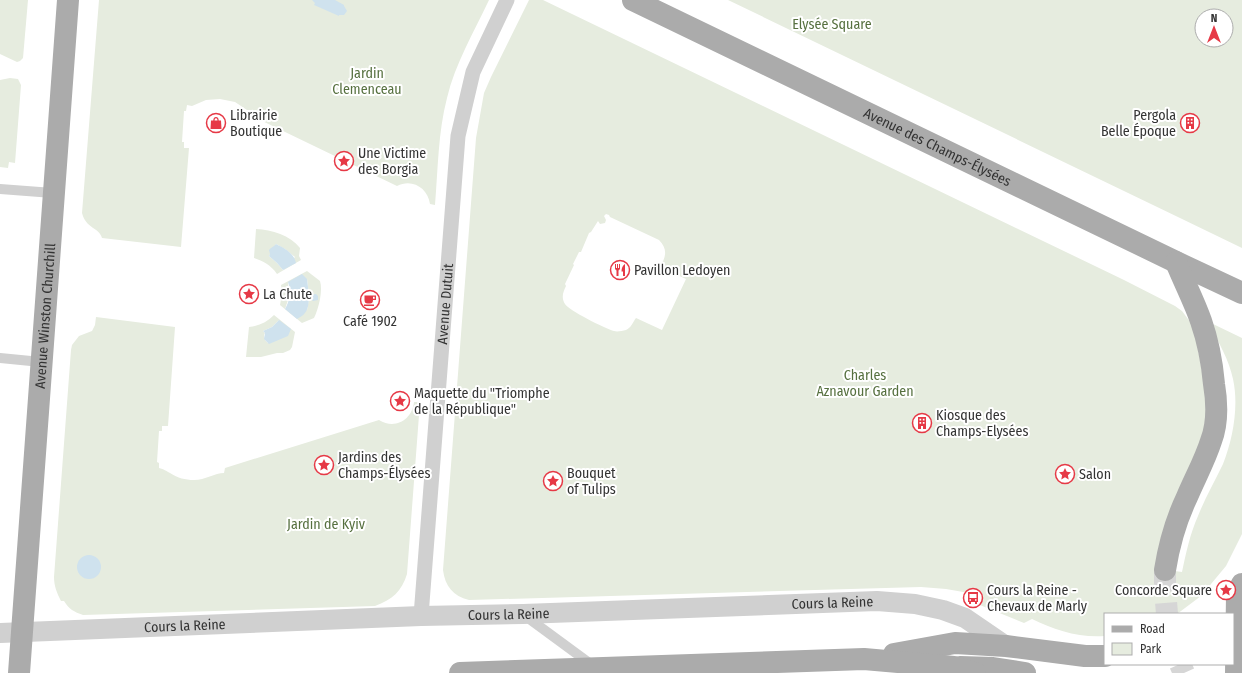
<svg xmlns="http://www.w3.org/2000/svg" width="1242" height="673" font-family="'Fira Sans Condensed',sans-serif">
<style>
.green{fill:#e6ecdf;fill-rule:evenodd}
.water{fill:#cfe2ee}
.lines{fill:none;stroke-linecap:round;stroke-linejoin:round}
.primary-tunnel{stroke:#d6d6d6;stroke-width:22;stroke-dasharray:22 11;stroke-linecap:butt}
.service{stroke:#d0d0d0;stroke-width:10}
.pedestrian{stroke:#d0d0d0;stroke-width:15}
.minor{stroke:#d0d0d0;stroke-width:20}
.primary{stroke:#ababab;stroke-width:22}
.labels{text-anchor:middle;dominant-baseline:central;stroke-width:4;stroke-linejoin:round;paint-order:stroke}
.park-label{font-size:14px;fill:#56703f;stroke:#fff}
.poi-label{font-size:14px;fill:#333;stroke:#fff;text-anchor:start}
.street-label{font-size:14px;fill:#333;stroke:#fff}
</style>
<rect width="100%" height="100%" fill="#fff"/>
<g class="green">
<path d="M0,0H28L23,58L20,61L17,62L0,54Z"/>
<path d="M99,0H489C474,32 455,64 447,98C438,132 438,170 435,205L430,204C428,188 412,178 397,186L252,116V110H247L235,102L220,99L206,100L192,106L187,105L186,111H184L182,142H184V148H189L181,247L102,238C99,227 86,229 82,213Z"/>
<path d="M529,0H543L572,14L1124,280L1175,306L1182,311L1194,327L1210,416L1160,569L1182,572C1186,553 1190,534 1198,516C1205,498 1215,481 1223,464C1233,439 1239,406 1233,379C1229,360 1219,343 1210,326L1213,324L1242,338V534L1226,566L1201,596L1177,614H1105V636C1079,638 1054,630 1032,619L1024,623L970,601L969,593L946,589L921,587L469,600C453,596 445,586 443,570L476,138L484,93L491,77ZM606,214L609,215L610,217L659,240C668,249 666,257 660,267L686,279L662,330L636,318C633,322 631,328 626,330C622,331 617,332 614,331C606,329 568,310 565,304C561,298 563,292 566,286L565,284L574,265L573,264L579,252H581L589,233L591,232L598,221L600,224L605,223L606,220L604,216Z"/>
<path d="M728,0H1242V248L1180,218ZM1202,16H1226V40H1202Z"/>
<path d="M10,78L18,79L21,85L15,163L9,162L8,168L0,167V80Z"/>
<path d="M256,229C272,230 290,235 300,248L299,256L301,260L277,274C271,265 263,261 254,258ZM276,244L285,249L295,257L283,270L277,263L269,256Z"/>
<path d="M307,271L320,281C323,290 319,308 314,318L302,323L280,305L282,294L281,285ZM307,279L309,295H312L311,299H309L307,310L285,309L289,297L288,282Z"/>
<path d="M274,315L295,332L292,347L290,350L283,353H277L261,357H246L249,327C259,326 267,322 274,315ZM279,320L268,343L265,340L264,335L265,333L263,331L272,327Z"/>
<path d="M96,317L175,327L168,426H162V431H159L157,462L159,463V468C164,469 166,471 170,473C178,478 185,480 194,480C205,480 215,473 224,473L225,468L379,420C395,430 412,420 414,402H420L407,574C402,591 392,600 375,606L83,615C74,612 69,609 64,601H61C57,593 54,586 54,577L71,350L72,345L79,336L92,331L95,325Z"/>
</g>
<g class="water">
<path d="M312,0H335L344,5V6L347,11L344,15H339V16L314,5L315,3Z"/>
<path d="M276,244C284,248 294,253 296,263L283,270L277,263L269,256L270,254L269,250C271,247 274,247 276,244Z"/>
<path d="M302,274L307,279L309,295L316,294L318,296V300L313,301L311,299H309C308,309 307,314 297,319L285,309C290,301 291,290 288,282Z"/>
<path d="M279,320L291,329L288,336L269,344L264,339L265,333L263,331L272,327Z"/>
<circle cx="89" cy="567" r="12"/>
</g>
<g class="lines">
<g class="primary-tunnel">
<path d="M1165,570V589L1167,614"/>
<path d="M1180,664L1184,673"/>
</g>
<g class="service">
<path d="M0,189L53,193"/>
<path d="M0,358L41,362"/>
<path d="M524,615L592,665"/>
</g>
<path class="pedestrian" id="s1" d="M421,616L458,136L473,72L507,0"/>
<path class="minor" id="s2" d="M0,633L421,616L523,614L877,601L915,604L943,610L965,618L1006,646"/>
<g class="primary">
<path id="s3" d="M633,0L1176,262L1242,293"/>
<path d="M1165,570C1169,545 1176,520 1187,497C1195,478 1205,460 1211,441C1218,423 1217,402 1214,384C1212,362 1208,341 1201,321C1194,301 1184,282 1176,262"/>
<path d="M894,654L955,643L1006,646L1085,656H1105"/>
<path d="M960,667L993,668L1025,673"/>
<path id="s4" d="M19,673L68,0"/>
<path d="M460,673L864,659L954,667L975,673"/>
<path d="M1236,673L1237,594L1242,584"/>
</g>
</g>
<defs>
<symbol id="shop-ring" viewBox="-11 -11 22 22"><circle r="9.5" fill="#fff" stroke="#e63946" stroke-width="1.5"/><path d="M-5-2.5h2.3a2.7 3.5 0 0 1 5.4 0H5L5.5 6h-11ZM-1.5-2.5h3a1.5 2.3 0 0 0-3 0Z" fill="#e63946"/></symbol>
<symbol id="building-ring" viewBox="-11 -11 22 22"><circle r="9.5" fill="#fff" stroke="#e63946" stroke-width="1.5"/><path d="M-4-6H4V6H1V3H-1V6H-4ZM-2.5-4.3h1.7v1.8h-1.7ZM.8-4.3h1.7v1.8H.8ZM-2.5-1h1.7V.8h-1.7ZM.8-1h1.7V.8H.8Z" fill="#e63946"/></symbol>
<symbol id="sight-ring" viewBox="-11 -11 22 22"><circle r="9.5" fill="#fff" stroke="#e63946" stroke-width="1.5"/><path d="M0-6L1.8-2.2L6-1.7L2.9 1.2L3.7 5.4L0 3.3L-3.7 5.4L-2.9 1.2L-6-1.7L-1.8-2.2Z" fill="#e63946"/></symbol>
<symbol id="restaurant-ring" viewBox="-11 -11 22 22"><circle r="9.5" fill="#fff" stroke="#e63946" stroke-width="1.5"/><path d="M-5-6h1v4h1v-4h1v4h1v-4h1v5L-1.5 .5V6h-2V.5L-5-1ZM5-6V6H3V1.5H1.5Q1.5-4 5-6Z" fill="#e63946"/></symbol>
<symbol id="cafe-ring" viewBox="-11 -11 22 22"><circle r="9.5" fill="#fff" stroke="#e63946" stroke-width="1.5"/><path d="M-5.5-4.5H6V0H3Q3 3.5 0 3.5H-2.5Q-5.5 3.5-5.5 0ZM3-3.2v2h1.7v-2ZM-6 4.5H4V6H-6Z" fill="#e63946"/></symbol>
<symbol id="bus-ring" viewBox="-11 -11 22 22"><circle r="9.5" fill="#fff" stroke="#e63946" stroke-width="1.5"/><path d="M-5-6H5V4H4V6H2V4H-2V6H-4V4H-5ZM-3.5-4V0h7V-4ZM-3.5 1.2v1.5H-2V1.2ZM2 1.2v1.5H3.5V1.2Z" fill="#e63946"/></symbol>
</defs>
<g fill-rule="evenodd">
<use href="#shop-ring" x="205" y="112" width="22" height="22"/>
<use href="#building-ring" x="1179" y="112" width="22" height="22"/>
<use href="#sight-ring" x="333" y="150" width="22" height="22"/>
<use href="#restaurant-ring" x="609" y="259" width="22" height="22"/>
<use href="#sight-ring" x="238" y="283" width="22" height="22"/>
<use href="#cafe-ring" x="359" y="289" width="22" height="22"/>
<use href="#sight-ring" x="389" y="390" width="22" height="22"/>
<use href="#building-ring" x="911" y="412" width="22" height="22"/>
<use href="#sight-ring" x="313" y="454" width="22" height="22"/>
<use href="#sight-ring" x="1054" y="463" width="22" height="22"/>
<use href="#sight-ring" x="542" y="470" width="22" height="22"/>
<use href="#sight-ring" x="1215" y="579" width="22" height="22"/>
<use href="#bus-ring" x="962" y="587" width="22" height="22"/>
</g>
<g class="labels">
<g class="park-label">
<text x="832" y="24">Elysée Square</text>
<text x="367" y="73">Jardin<tspan x="367" dy="16">Clemenceau</tspan></text>
<text x="865" y="375">Charles<tspan x="865" dy="16">Aznavour Garden</tspan></text>
<text x="326" y="524">Jardin de Kyiv</text>
</g>
<g class="poi-label">
<text x="230" y="115">Librairie<tspan x="230" dy="16">Boutique</tspan></text>
<text x="1176" y="115" text-anchor="end">Pergola<tspan x="1176" dy="16">Belle Époque</tspan></text>
<text x="358" y="153">Une Victime<tspan x="358" dy="16">des Borgia</tspan></text>
<text x="634" y="270">Pavillon Ledoyen</text>
<text x="263" y="294">La Chute</text>
<text x="370" y="321" text-anchor="middle">Café 1902</text>
<text x="414" y="393">Maquette du "Triomphe<tspan x="414" dy="16">de la République"</tspan></text>
<text x="936" y="415">Kiosque des<tspan x="936" dy="16">Champs-Elysées</tspan></text>
<text x="338" y="457">Jardins des<tspan x="338" dy="16">Champs-Élysées</tspan></text>
<text x="567" y="473">Bouquet<tspan x="567" dy="16">of Tulips</tspan></text>
<text x="1079" y="474">Salon</text>
<text x="987" y="590">Cours la Reine -<tspan x="987" dy="16">Chevaux de Marly</tspan></text>
<text x="1212" y="590" text-anchor="end">Concorde Square</text>
</g>
<g class="street-label">
<text stroke="none"><textPath href="#s3" startOffset="338">Avenue des Champs-Élysées</textPath></text>
<text stroke="none"><textPath href="#s1" startOffset="313">Avenue Dutuit</textPath></text>
<text stroke="none"><textPath href="#s4" startOffset="358">Avenue Winston Churchill</textPath></text>
<text stroke="none"><textPath href="#s2" startOffset="833">Cours la Reine</textPath></text>
<text stroke="none"><textPath href="#s2" startOffset="509">Cours la Reine</textPath></text>
<text stroke="none"><textPath href="#s2" startOffset="185">Cours la Reine</textPath></text>
</g>
</g>
<rect x="1104" y="613" width="130" height="52" fill="#ffffff" stroke="#adadad"/>
<rect x="1112" y="626" width="20" height="6" fill="#ababab" stroke="#adadad"/>
<text x="1140" y="633" font-size="12" fill="#333333">Road</text>
<rect x="1112" y="643" width="20" height="12" fill="#e6ecdf" stroke="#adadad"/>
<text x="1140" y="653" font-size="12" fill="#333333">Park</text>
<g transform="translate(1214 28)"><circle r="19" fill="#ffffff" stroke="#adadad"/>
<path d="M0-3L7 15L0 10L-7 15Z" fill="#e63946"/>
<text y="-6" font-size="11" font-weight="bold" text-anchor="middle" fill="#333333">N</text>
</g>
</svg>
